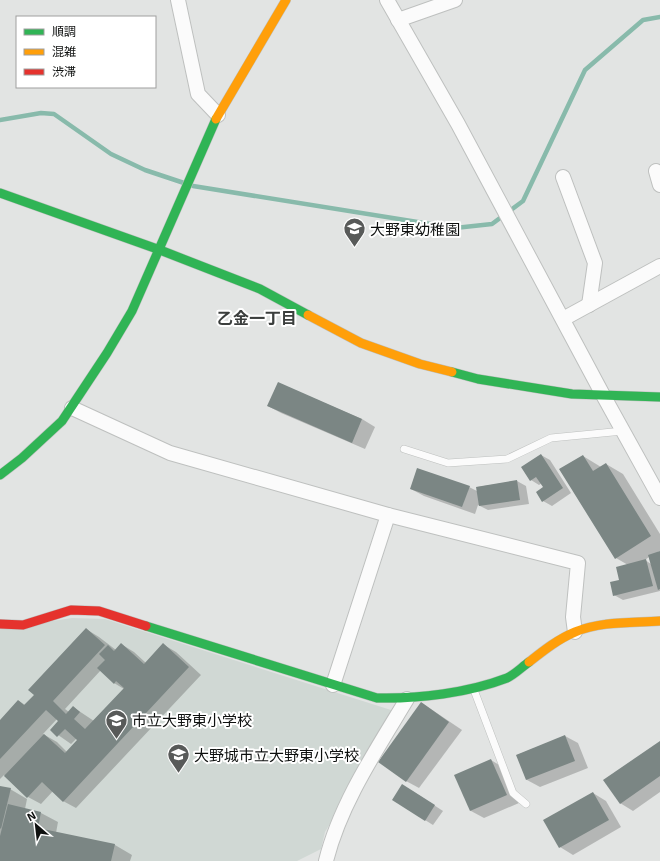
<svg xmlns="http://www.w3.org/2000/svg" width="660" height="861" font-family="'Exo 2','Noto Sans JP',sans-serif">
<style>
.built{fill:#d0d8d4}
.shadow{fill:#0003;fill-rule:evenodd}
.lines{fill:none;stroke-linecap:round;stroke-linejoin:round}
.stream{stroke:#88baab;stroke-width:4.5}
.building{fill:#7b8684}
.lane-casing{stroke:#bec0bf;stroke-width:8}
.street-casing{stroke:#bec0bf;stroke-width:16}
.fast-casing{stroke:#bec0bf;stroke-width:10}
.slow-casing{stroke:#bec0bf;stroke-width:10}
.jam-casing{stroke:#bec0bf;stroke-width:10}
.lane{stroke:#fbfbfb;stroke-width:7}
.street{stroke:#fbfbfb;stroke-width:14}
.fast{stroke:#30b455;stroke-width:9}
.slow{stroke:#ff9f0a;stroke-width:9}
.jam{stroke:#e5322d;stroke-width:9}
.labels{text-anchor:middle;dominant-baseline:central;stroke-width:4;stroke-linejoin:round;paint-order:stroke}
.poi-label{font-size:15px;fill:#0e100f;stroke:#fff;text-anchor:start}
.neighbourhood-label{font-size:16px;font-weight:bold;fill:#3b3e3d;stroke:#fff}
</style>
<rect width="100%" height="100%" fill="#e2e4e3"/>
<path class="built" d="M72,618L105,619L391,710L393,718L325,832L321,849L297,861H0V629Z"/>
<g class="shadow">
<path d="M278,383L362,419L375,427L365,449L281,413L268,406Z"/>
<path d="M541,455L550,460L571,493L552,506L543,501L545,488L542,483L539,485L531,480Z"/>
<path d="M583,456L601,467L606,464L623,474L660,534V551L658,552H660V591L623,600L614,595L628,565L616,558ZM649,557L651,564L645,560Z"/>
<path d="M517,481L526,486L529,504L488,510L478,505L475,514L424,496L411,489L469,487L477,491V487Z"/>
<path d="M86,629L99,637L116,650L121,644L134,652L146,663L164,645L176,652L201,675L76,808L63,801L53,791L41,804L28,797L4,775L0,779V721L19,701L25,705L35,695ZM101,670L114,683L124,689L94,721L73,707L69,712L65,709ZM57,719L60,721L51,730L71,744L77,738L79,740L67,752L57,742L43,734Z"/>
<path d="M422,703L462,730L419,788L406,781Z"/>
<path d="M565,736L578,743L588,768L540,787L527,780L517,755Z"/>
<path d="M660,742V792L633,811L620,803Z"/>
<path d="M491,760L504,768L519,803L484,818L471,811L456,776Z"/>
<path d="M0,787L10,789L27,799L25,809L41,813L58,822L56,833L115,845L132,855L130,861H0Z"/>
<path d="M411,790L443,811L433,825L425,820Z"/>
<path d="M593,793L606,801L621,827L573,855L560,847Z"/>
</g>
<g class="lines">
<g class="stream">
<path d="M0,120L41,113L54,114L111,154L145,170L184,183"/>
<path d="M193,186L455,228L492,224L523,201L585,70L643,20L660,17"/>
</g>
</g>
<g class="building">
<path d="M278,382L362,419L352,443L267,406Z"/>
<path d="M541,454L563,488L542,502L536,492L543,487L536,477L530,481L521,467Z"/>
<path d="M583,455L593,471L606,463L651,536L615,559L559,469Z"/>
<path d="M417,468L470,486L462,507L410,489Z"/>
<path d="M517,480L520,500L479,506L476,487Z"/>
<path d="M660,551V589L658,590L648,555Z"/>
<path d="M646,559L653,586L613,596L610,582L619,580L616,567Z"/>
<path d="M86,628L105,645L53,701L66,714L73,706L80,712L74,719L85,729L124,688L116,681L114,684L97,668L105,660L99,654L108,645L114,651L121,643L144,664L163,643L189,667L63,802L42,782L27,798L4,776L44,734L65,753L77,740L65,729L57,737L50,730L58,721L46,710L0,759V720L18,700L24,705L34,695L28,690Z"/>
<path d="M421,702L449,722L406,782L378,762Z"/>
<path d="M565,735L575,761L526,780L516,755Z"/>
<path d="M660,741V776L620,804L603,780Z"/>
<path d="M491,759L507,795L470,811L454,775Z"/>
<path d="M402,784L435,805L425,821L392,800Z"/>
<path d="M0,786L11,788L1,829L0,828Z"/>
<path d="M593,792L609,820L559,848L543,820Z"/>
<path d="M8,804L41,812L38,828L115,844L111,861H0V836Z"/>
</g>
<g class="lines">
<defs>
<g id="lane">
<path d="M404,449L448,463L507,459L551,438L623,431"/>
<path d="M474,690L513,793L526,804"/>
</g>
<g id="street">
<path d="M178,0L198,94L218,115"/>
<path d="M387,0L458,124L603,395L660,498"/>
<path d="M398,20L455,0"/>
<path d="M656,171L660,185"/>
<path d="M563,177L595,263L589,305"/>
<path d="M563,319L660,266"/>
<path d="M72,408L170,453L388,515L578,563L573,617L575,632"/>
<path d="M333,685L388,515"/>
<path d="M326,861C340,804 377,749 407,699"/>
</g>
<g id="fast">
<path d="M0,193L160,250L260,289L308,315"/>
<path d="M452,372L478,379L572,394L660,397"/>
<path d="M0,475L22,458L62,421L107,353L132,311L216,119"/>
<path d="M146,626L377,698C418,699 468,693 507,678C514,675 522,667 529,662"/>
</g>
<g id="slow">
<path d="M216,119L286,0"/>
<path d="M308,315L361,343L420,364L452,372"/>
<path d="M529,662C543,651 558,639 575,632C601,621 632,623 660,621"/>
</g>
<path id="jam" d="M0,624L23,625L71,610L99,611L146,626"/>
</defs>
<use href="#lane" class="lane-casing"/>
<use href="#street" class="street-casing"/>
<use href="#fast" class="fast-casing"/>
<use href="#slow" class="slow-casing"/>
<use href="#jam" class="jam-casing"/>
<use href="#lane" class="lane"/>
<use href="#street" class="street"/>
<use href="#fast" class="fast"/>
<use href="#slow" class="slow"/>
<use href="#jam" class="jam"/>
</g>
<defs>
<symbol id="school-pin" viewBox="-11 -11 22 30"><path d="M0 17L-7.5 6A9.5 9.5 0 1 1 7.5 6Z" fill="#585a59" stroke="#fff"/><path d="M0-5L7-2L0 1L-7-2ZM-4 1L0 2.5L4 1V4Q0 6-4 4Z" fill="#fff"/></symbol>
</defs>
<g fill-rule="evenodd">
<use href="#school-pin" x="342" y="216" width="25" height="34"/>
<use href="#school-pin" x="104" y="708" width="25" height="34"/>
<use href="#school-pin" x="166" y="742" width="25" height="34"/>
</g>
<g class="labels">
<g class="poi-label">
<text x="370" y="229">大野東幼稚園</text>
<text x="132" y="720">市立大野東小学校</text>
<text x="194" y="755">大野城市立大野東小学校</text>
</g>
<g class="neighbourhood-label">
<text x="257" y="317">乙金一丁目</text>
</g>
</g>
<rect x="16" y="16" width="140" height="72" fill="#ffffff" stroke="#9f9f9f"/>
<rect x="24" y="29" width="20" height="6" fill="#30b455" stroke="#9f9f9f"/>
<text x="52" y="36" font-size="12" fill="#0e100f">順調</text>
<rect x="24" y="49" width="20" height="6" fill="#ff9f0a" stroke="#9f9f9f"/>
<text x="52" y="56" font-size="12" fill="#0e100f">混雑</text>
<rect x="24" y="69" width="20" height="6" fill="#e5322d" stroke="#9f9f9f"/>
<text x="52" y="76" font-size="12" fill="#0e100f">渋滞</text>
<g transform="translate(36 825) rotate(332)" stroke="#ffffff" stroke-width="3" paint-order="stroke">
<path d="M0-3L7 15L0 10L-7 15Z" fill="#0e100f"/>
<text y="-6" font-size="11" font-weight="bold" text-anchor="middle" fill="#0e100f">N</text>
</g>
</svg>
